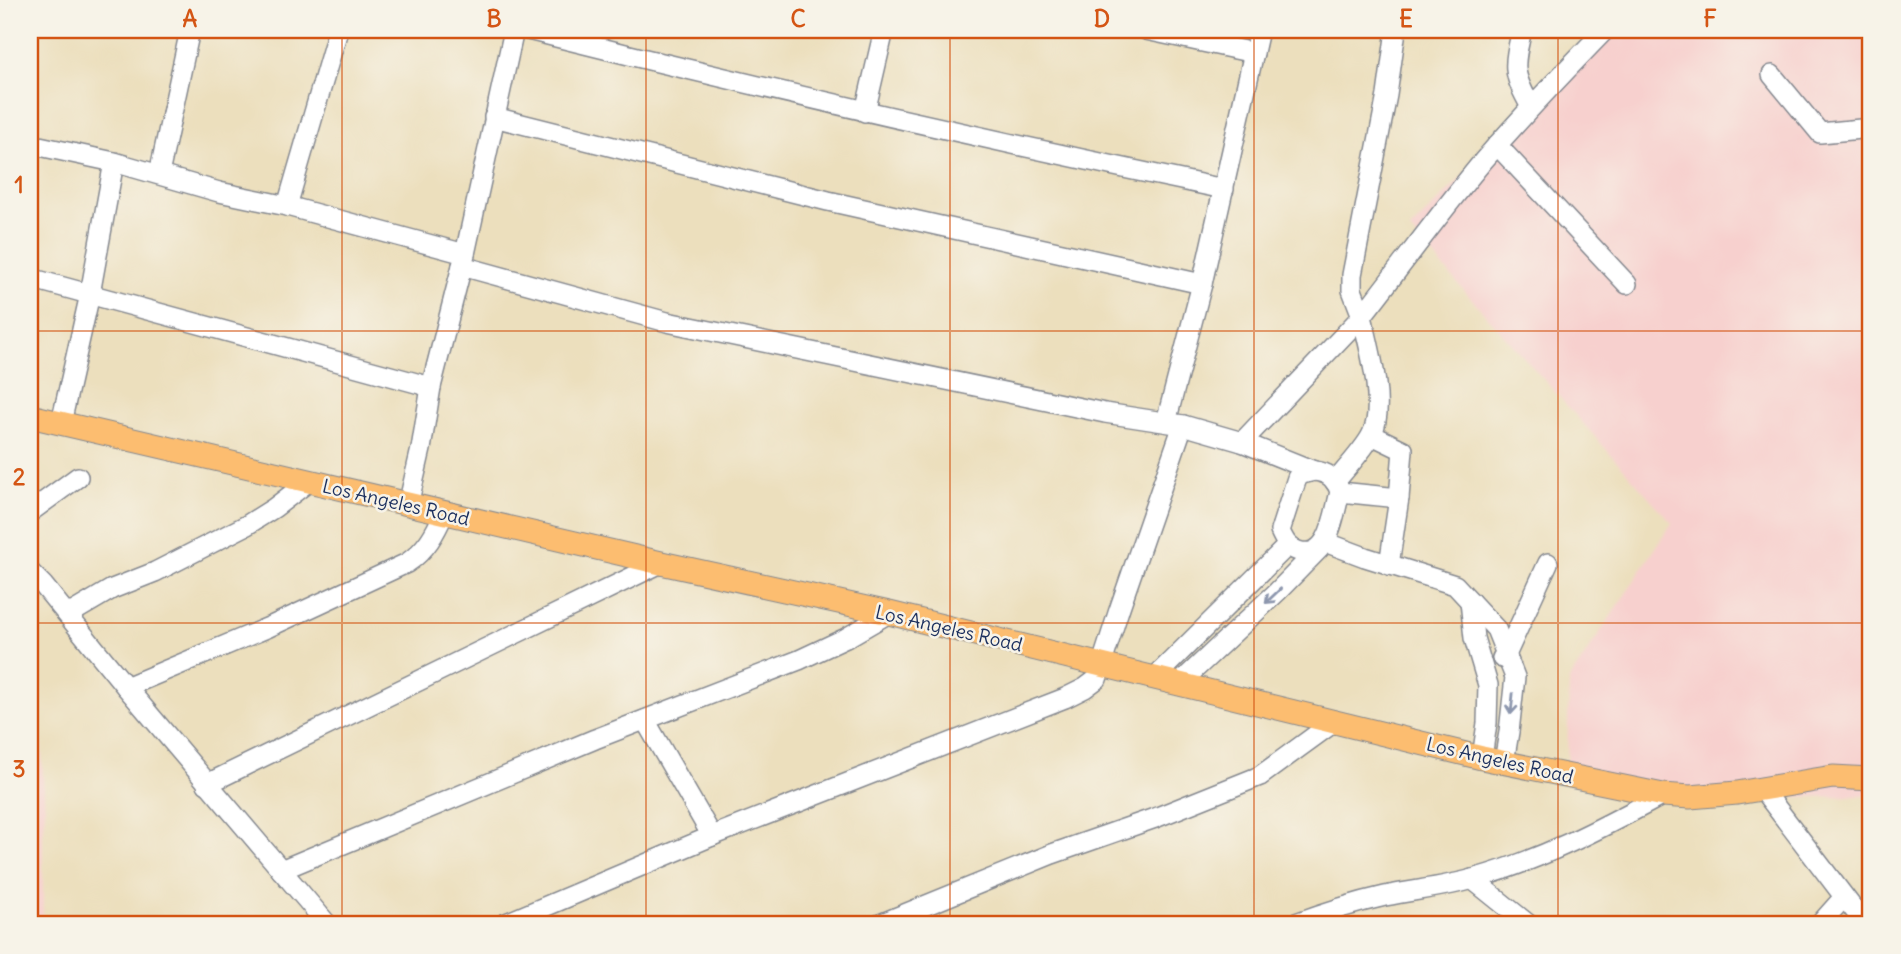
<svg xmlns="http://www.w3.org/2000/svg" width="1901" height="954" font-family="Delius,sans-serif">
<style>
.built{fill:#f7d0ce}
.lines{fill:none;stroke-linecap:round;stroke-linejoin:round}
.minor-casing{stroke:#84878e;stroke-width:22}
.major-casing{stroke:#84878e;stroke-width:25}
.minor{stroke:#fff;stroke-width:19}
.major{stroke:#fcbd6f;stroke-width:23}
.oneway{stroke:#8d97ae}
.grid{fill:none;stroke:#d45514;stroke-width:2;stroke-opacity:0.55}
.labels{text-anchor:middle;dominant-baseline:central;stroke-width:5;stroke-linejoin:round;paint-order:stroke}
.street-label{font-size:19px;fill:#1b2f5e;stroke:#f7f3e8}
.neatline{fill:none;stroke:#d45514;stroke-width:2.5}
.grid-label{font-size:23px;text-anchor:middle;font-weight:bold;fill:#d45514}
</style>
<rect width="100%" height="100%" fill="#f7f3e8"/>
<filter id="ink" filterUnits="userSpaceOnUse"><feTurbulence type="fractalNoise" baseFrequency=".0143" numOctaves="2"/><feDisplacementMap in="SourceGraphic" scale="14" xChannelSelector="R" yChannelSelector="G"/><feConvolveMatrix kernelMatrix="1 2 1 2 8 2 1 2 1" color-interpolation-filters="sRGB"/></filter>
<filter id="wash" filterUnits="userSpaceOnUse"><feTurbulence type="fractalNoise" baseFrequency=".00686" numOctaves="4" result="noise"/><feDisplacementMap in="SourceGraphic" scale="28" xChannelSelector="R" yChannelSelector="G"/><feGaussianBlur stdDeviation="1.57" result="paint"/><feColorMatrix in="noise" values="0 0 0 0 0 0 0 0 0 0 0 0 0 0 0 0 0 1.4 0 .05"/><feComposite in="paint" operator="in"/></filter>
<g filter="url(#wash)">
<rect width="100%" height="100%" fill="#ecdfbd"/>
<g class="built">
<path d="M1607,30H1871V796L1717,798L1567,768L1569,680L1672,523L1410,230Z"/>
<path d="M30,662L40,679V718L45,813L43,826V924H30Z"/>
</g>
</g>
<g filter="url(#ink)">
<g class="lines">
<defs>
<g id="minor">
<path d="M528,30C759,88 991,141 1224,189"/>
<path d="M1146,30L1254,53"/>
<path d="M1522,30C1513,67 1512,73 1531,107"/>
<path d="M1772,75L1820,133L1871,128"/>
<path d="M865,112L884,30"/>
<path d="M494,117L828,201L1202,284"/>
<path d="M30,144L114,162L219,192L287,206L465,254"/>
<path d="M1497,145L1627,284"/>
<path d="M159,174L190,30"/>
<path d="M287,206L338,30"/>
<path d="M462,266L667,322L1105,413L1183,425L1242,442L1314,471"/>
<path d="M30,278L431,387"/>
<path d="M1166,422L1202,284L1259,30"/>
<path d="M61,423L90,294L114,162"/>
<path d="M1372,435L1403,450L1399,498L1389,565"/>
<path d="M1242,442L1362,316L1352,290V275L1387,95L1396,30"/>
<path d="M1314,471C1328,472 1336,479 1340,492C1334,513 1330,561 1298,551C1288,548 1284,540 1280,531L1297,478L1302,474Z"/>
<path d="M1335,482C1345,470 1366,447 1372,434C1386,405 1369,347 1362,316C1403,264 1442,210 1484,160C1523,115 1564,72 1605,30"/>
<path d="M1340,492L1399,498"/>
<path d="M408,505L421,449L431,387L465,254L514,30"/>
<path d="M30,512L78,477"/>
<path d="M1325,542L1365,557L1455,585L1496,629L1515,677L1509,732L1504,762"/>
<path d="M30,572L43,585L126,687L327,924"/>
<path d="M1470,601L1474,638L1488,685L1487,723L1482,758"/>
<path d="M68,615L112,589L155,572L247,525L274,508L308,482"/>
<path d="M1502,658L1506,655L1548,563"/>
<path d="M1154,678L1288,545"/>
<path d="M1179,684L1277,592L1320,548"/>
<path d="M126,687L269,627L407,563C426,550 435,534 444,513"/>
<path d="M645,720L712,836"/>
<path d="M207,784L661,563"/>
<path d="M1763,790L1865,924"/>
<path d="M281,870L595,739L799,660L846,638L889,613"/>
<path d="M1472,879L1528,924"/>
<path d="M504,924L712,836L1065,698L1085,688L1097,679L1119,610L1183,425"/>
<path d="M880,924L1052,854L1155,818L1260,776L1334,722"/>
<path d="M1293,924C1323,913 1354,903 1385,896C1414,890 1445,887 1473,879C1541,860 1602,828 1663,795"/>
<path d="M1820,924L1844,897"/>
</g>
<path id="major" d="M30,416L661,563L889,613L1482,758L1663,795L1690,797L1737,793L1833,777L1871,779"/>
</defs>
<use href="#minor" class="minor-casing"/>
<use href="#major" class="major-casing"/>
<use href="#minor" class="minor"/>
<use href="#major" class="major"/>
</g>
<defs><path id="oneway-shaft" d="M-6 0H5M1.5-3L5.5 0L1.5 3" fill="none" stroke-width="1.6" stroke-linecap="round" stroke-linejoin="round" transform="scale(1.75)"/></defs>
<g class="oneway">
<use href="#oneway-shaft" transform="translate(1273 596) rotate(136)"/>
<use href="#oneway-shaft" transform="translate(1512 704) rotate(96)"/>
</g>
</g>
<path class="grid" d="M342,30V924M646,30V924M950,30V924M1254,30V924M1558,30V924M30,331H1871M30,623H1871"/>
<g class="labels">
<g class="street-label">
<text transform="translate(396 502) rotate(13)">Los Angeles Road</text>
<text transform="translate(949 628) rotate(13)">Los Angeles Road</text>
<text transform="translate(1500 760) rotate(13)">Los Angeles Road</text>
</g>
</g>
<rect width="1901" height="954" fill="none" stroke="#f7f3e8" stroke-width="77"/>
<rect x="38" y="38" width="1824" height="878" class="neatline"/>
<g class="grid-label">
<text x="190" y="27">A</text>
<text x="494" y="27">B</text>
<text x="798" y="27">C</text>
<text x="1102" y="27">D</text>
<text x="1406" y="27">E</text>
<text x="1710" y="27">F</text>
<text x="19" y="193">1</text>
<text x="19" y="485">2</text>
<text x="19" y="777">3</text>
</g>
</svg>
